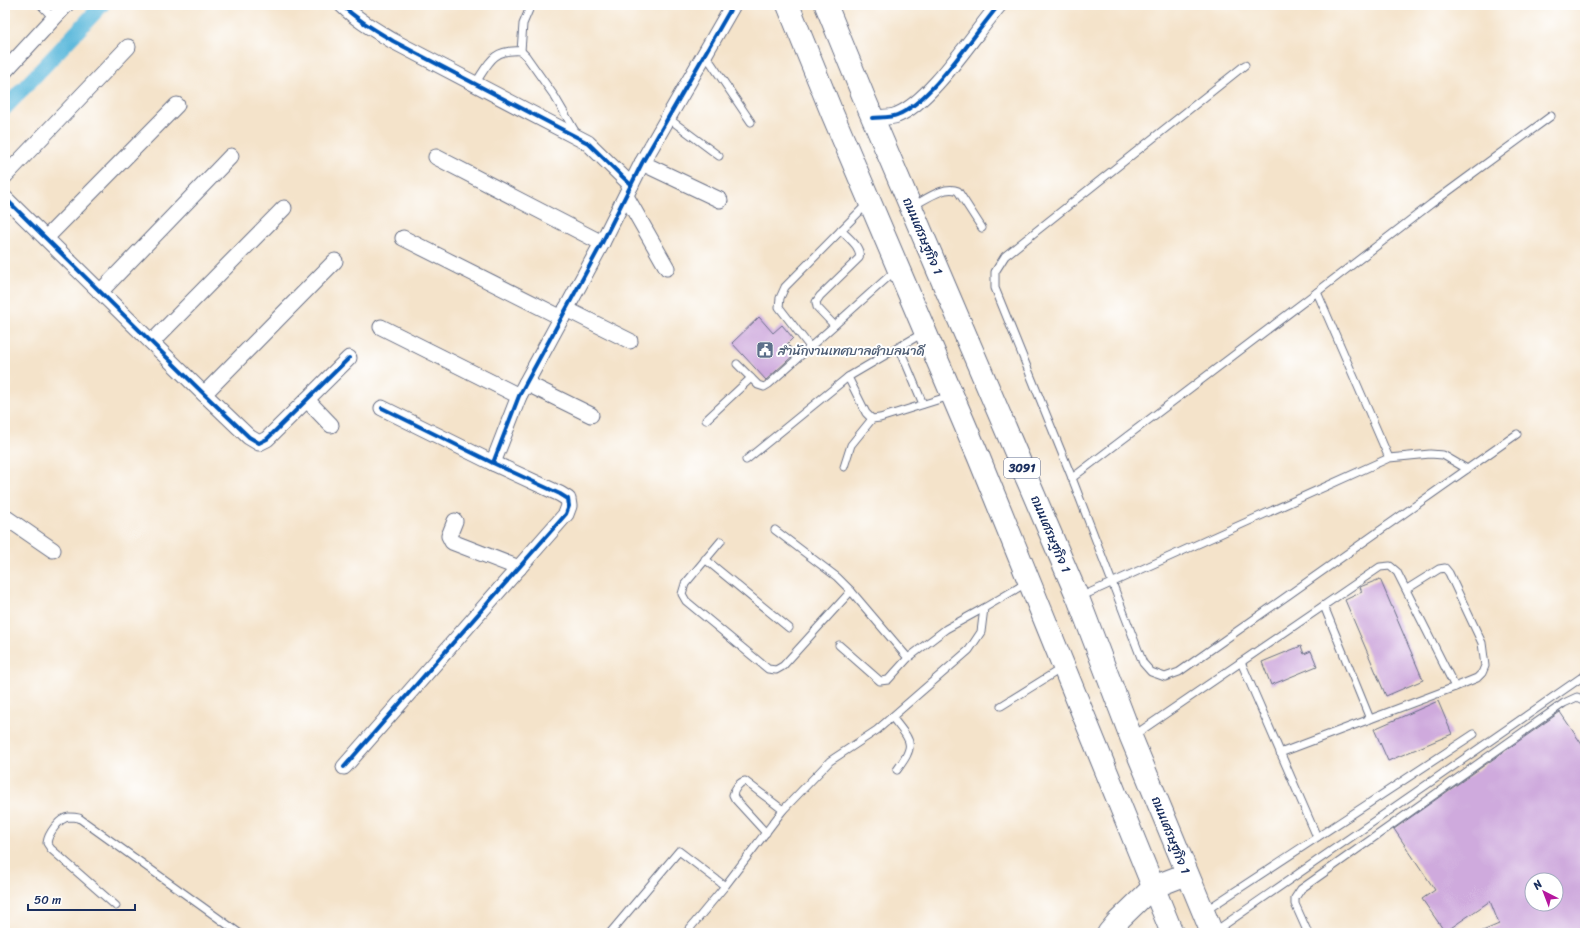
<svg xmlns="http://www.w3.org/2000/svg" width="1590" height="938" font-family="Sriracha,'Playpen Sans Thai',sans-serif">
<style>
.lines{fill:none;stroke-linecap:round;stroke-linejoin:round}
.canal{stroke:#5db9db;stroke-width:15}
.building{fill:#cfaadd;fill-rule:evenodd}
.lane-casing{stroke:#676e84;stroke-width:9}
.street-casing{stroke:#676e84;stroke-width:17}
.secondary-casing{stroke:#676e84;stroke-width:23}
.primary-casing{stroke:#676e84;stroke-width:24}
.lane{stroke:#fff;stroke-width:7}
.street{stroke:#fff;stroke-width:15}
.secondary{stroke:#fff;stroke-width:21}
.primary{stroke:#fff;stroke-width:22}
.cycleway-casing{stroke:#fff;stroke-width:6}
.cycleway{stroke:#0057b8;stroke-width:4}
.labels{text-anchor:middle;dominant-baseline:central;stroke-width:4;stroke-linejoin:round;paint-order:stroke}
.shield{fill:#fff;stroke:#5f6d8e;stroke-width:1}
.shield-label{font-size:12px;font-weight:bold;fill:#1b2f5e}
.street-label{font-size:13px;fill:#1b2f5e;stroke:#fff}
.service-label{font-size:13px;fill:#4e5e75;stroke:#fff;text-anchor:start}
</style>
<rect width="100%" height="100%" fill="#fff"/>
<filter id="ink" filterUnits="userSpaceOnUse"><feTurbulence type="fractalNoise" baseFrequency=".025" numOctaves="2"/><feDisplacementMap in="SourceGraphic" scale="8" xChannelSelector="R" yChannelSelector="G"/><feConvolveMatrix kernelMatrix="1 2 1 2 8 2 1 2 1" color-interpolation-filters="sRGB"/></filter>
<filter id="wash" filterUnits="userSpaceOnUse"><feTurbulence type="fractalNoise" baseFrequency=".012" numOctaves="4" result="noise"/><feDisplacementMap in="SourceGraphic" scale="16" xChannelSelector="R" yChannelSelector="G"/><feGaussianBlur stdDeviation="0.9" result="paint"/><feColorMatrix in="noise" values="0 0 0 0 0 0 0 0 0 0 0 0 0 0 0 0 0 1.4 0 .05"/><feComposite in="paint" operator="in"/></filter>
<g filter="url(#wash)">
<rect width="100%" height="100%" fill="#f4e3ca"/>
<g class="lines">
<path class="canal" d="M5,108L102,5"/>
</g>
<g id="blocks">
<g class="building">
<path d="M759,317L773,333L782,325L793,338L787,344L796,353L766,380L732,343Z"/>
<path d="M1380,579L1423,680L1386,696L1345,600L1362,592L1360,587Z"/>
<path d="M1301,646L1304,654L1311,651L1317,666L1271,685L1262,662Z"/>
<path d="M1438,701L1452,734L1388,761L1374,729Z"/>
<path d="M1560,712L1585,749V933H1478L1499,924L1490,901L1445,932L1422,899L1435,890L1394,829ZM1532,880H1556V904H1532Z"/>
</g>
</g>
</g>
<g filter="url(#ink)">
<use href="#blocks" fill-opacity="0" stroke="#676e84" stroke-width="1"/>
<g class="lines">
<defs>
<g id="lane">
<path d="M41,5L54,19"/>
<path d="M521,51L523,24L531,5"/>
<path d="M705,54L751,122"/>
<path d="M1245,65L1005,256L995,272V288L1072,478L1143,663L1151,672L1165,677L1179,672L1517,434"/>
<path d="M475,84C489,63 492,49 521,51L526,56L555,97L576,133"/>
<path d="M668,118L719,156"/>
<path d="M913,206C925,200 944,185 958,191L982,228"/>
<path d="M1317,292L1431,204L1551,116"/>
<path d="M834,325L817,307L816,302L820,296L859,258C862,247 848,238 841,230"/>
<path d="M810,347L779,307L780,298L785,287L868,203"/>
<path d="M899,347L923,404"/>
<path d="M737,364L758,385L764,387L769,384L896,270"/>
<path d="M872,419L866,413L848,377L923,333"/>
<path d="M706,420L751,378"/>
<path d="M1389,458L1430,454L1443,455L1467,469"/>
<path d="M746,460L848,377"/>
<path d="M844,467L851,445L872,419L880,418L950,396"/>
<path d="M1072,478L1317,292L1389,458L1080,597"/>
<path d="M775,530L837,577L851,591"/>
<path d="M721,541L685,584L682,594L686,601L768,669L776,670L783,666L851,591L908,658L946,629L984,608"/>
<path d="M705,559L789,628"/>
<path d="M1324,606L1370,719"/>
<path d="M839,645L880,681L888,680L908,658"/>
<path d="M1241,662L1317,837"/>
<path d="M1001,706L1062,668"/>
<path d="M892,717C911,742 917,743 897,770"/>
<path d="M1133,736L1380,567L1390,566L1397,572L1455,687"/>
<path d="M1280,753L1455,687L1477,678L1482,673L1485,666L1482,643L1449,573L1445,568L1439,569L1407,589"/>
<path d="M766,833L735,799L733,795C734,790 739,782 745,781L783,810"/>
<path d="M116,906L51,849L47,843C48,834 59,818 69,817C72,817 75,817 79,818L239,933"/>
<path d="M1205,911L1474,734"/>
<path d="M1214,932L1585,675"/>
<path d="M610,933L679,851L725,886"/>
<path d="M686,933L725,886L783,810L830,761L877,730L969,650L981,632L984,608L1028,582"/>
<path d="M1308,933L1295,904V898L1301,889L1564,703L1577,697L1585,701"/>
</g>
<g id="street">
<path d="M342,5C357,20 375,30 393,41L588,143L631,185"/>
<path d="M5,71L66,5"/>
<path d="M872,118C880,117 890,118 897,115C931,102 974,34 999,5"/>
<path d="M436,157L602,243"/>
<path d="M642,163L720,200"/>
<path d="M5,176L128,47"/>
<path d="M626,196L667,268"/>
<path d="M5,198L204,394L249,437L259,443L267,439L349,358"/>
<path d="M46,238L177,105"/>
<path d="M403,238L562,318"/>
<path d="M100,292L231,156"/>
<path d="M566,309L630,341"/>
<path d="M381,327L519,396"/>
<path d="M152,342L284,208"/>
<path d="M526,383L591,415"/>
<path d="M204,394L335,261"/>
<path d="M307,400L331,425"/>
<path d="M493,463L519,396L602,243L642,163L733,5"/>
<path d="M5,517L53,550"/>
<path d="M455,521L449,536L452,542L519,568"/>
<path d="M344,767L566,514L569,506L568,499L560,494L493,463L382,408"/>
</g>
<path id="secondary" d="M1108,933L1117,922L1153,887"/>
<g id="primary">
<path d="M788,5L832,113L979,458L1172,933"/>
<path d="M826,5L865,100L1078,598L1131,737L1212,933"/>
<path d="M1153,887L1187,874"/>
</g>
</defs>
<use href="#lane" class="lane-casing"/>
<use href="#street" class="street-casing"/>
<use href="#secondary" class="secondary-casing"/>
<use href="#primary" class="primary-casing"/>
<use href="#lane" class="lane"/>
<use href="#street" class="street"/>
<use href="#secondary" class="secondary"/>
<use href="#primary" class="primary"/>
<defs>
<g id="cycleway">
<path d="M342,5C357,20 375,30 393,41L588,143L631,185"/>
<path d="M872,118C880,117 890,118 897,115C931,102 974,34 999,5"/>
<path d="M5,198L204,394L249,437L259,443L267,439L349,358"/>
<path d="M493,463L519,396L602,243L642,163L733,5"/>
<path d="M344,767L566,514L569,506L568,499L560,494L493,463L382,408"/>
</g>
</defs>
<use href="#cycleway" class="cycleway-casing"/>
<use href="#cycleway" class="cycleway"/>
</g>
</g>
<defs>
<symbol id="civic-square" viewBox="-11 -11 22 22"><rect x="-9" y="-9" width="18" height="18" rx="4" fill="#5c6f8a" stroke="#fff"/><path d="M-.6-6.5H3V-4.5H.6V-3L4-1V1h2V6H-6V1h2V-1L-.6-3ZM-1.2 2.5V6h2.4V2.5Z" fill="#fff"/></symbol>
</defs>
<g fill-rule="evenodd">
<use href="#civic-square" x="755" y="340" width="20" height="20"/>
</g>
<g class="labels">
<rect class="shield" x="1004" y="458" width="36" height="20" rx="3"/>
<g class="shield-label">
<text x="1022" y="468">3091</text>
</g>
<g class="street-label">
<text transform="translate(923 236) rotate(67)">ถนนเศรษฐกิจ 1</text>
<text transform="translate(1051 534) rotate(67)">ถนนเศรษฐกิจ 1</text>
<text transform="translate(1171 835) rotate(68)">ถนนเศรษฐกิจ 1</text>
</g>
<g class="service-label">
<text x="778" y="350">สำนักงานเทศบาลตำบลนาดี</text>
</g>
</g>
<rect width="1590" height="938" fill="none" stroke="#fff" stroke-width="20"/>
<g transform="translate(1544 892) rotate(318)"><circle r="19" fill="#ffffff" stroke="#a4acbf"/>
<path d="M0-3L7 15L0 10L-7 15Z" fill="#b5179e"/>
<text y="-6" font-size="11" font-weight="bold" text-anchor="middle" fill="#1b2f5e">N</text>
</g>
<path d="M28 904v6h107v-6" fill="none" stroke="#1b2f5e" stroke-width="2"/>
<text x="34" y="904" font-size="12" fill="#1b2f5e" stroke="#ffffff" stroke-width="3" paint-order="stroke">50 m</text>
</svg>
